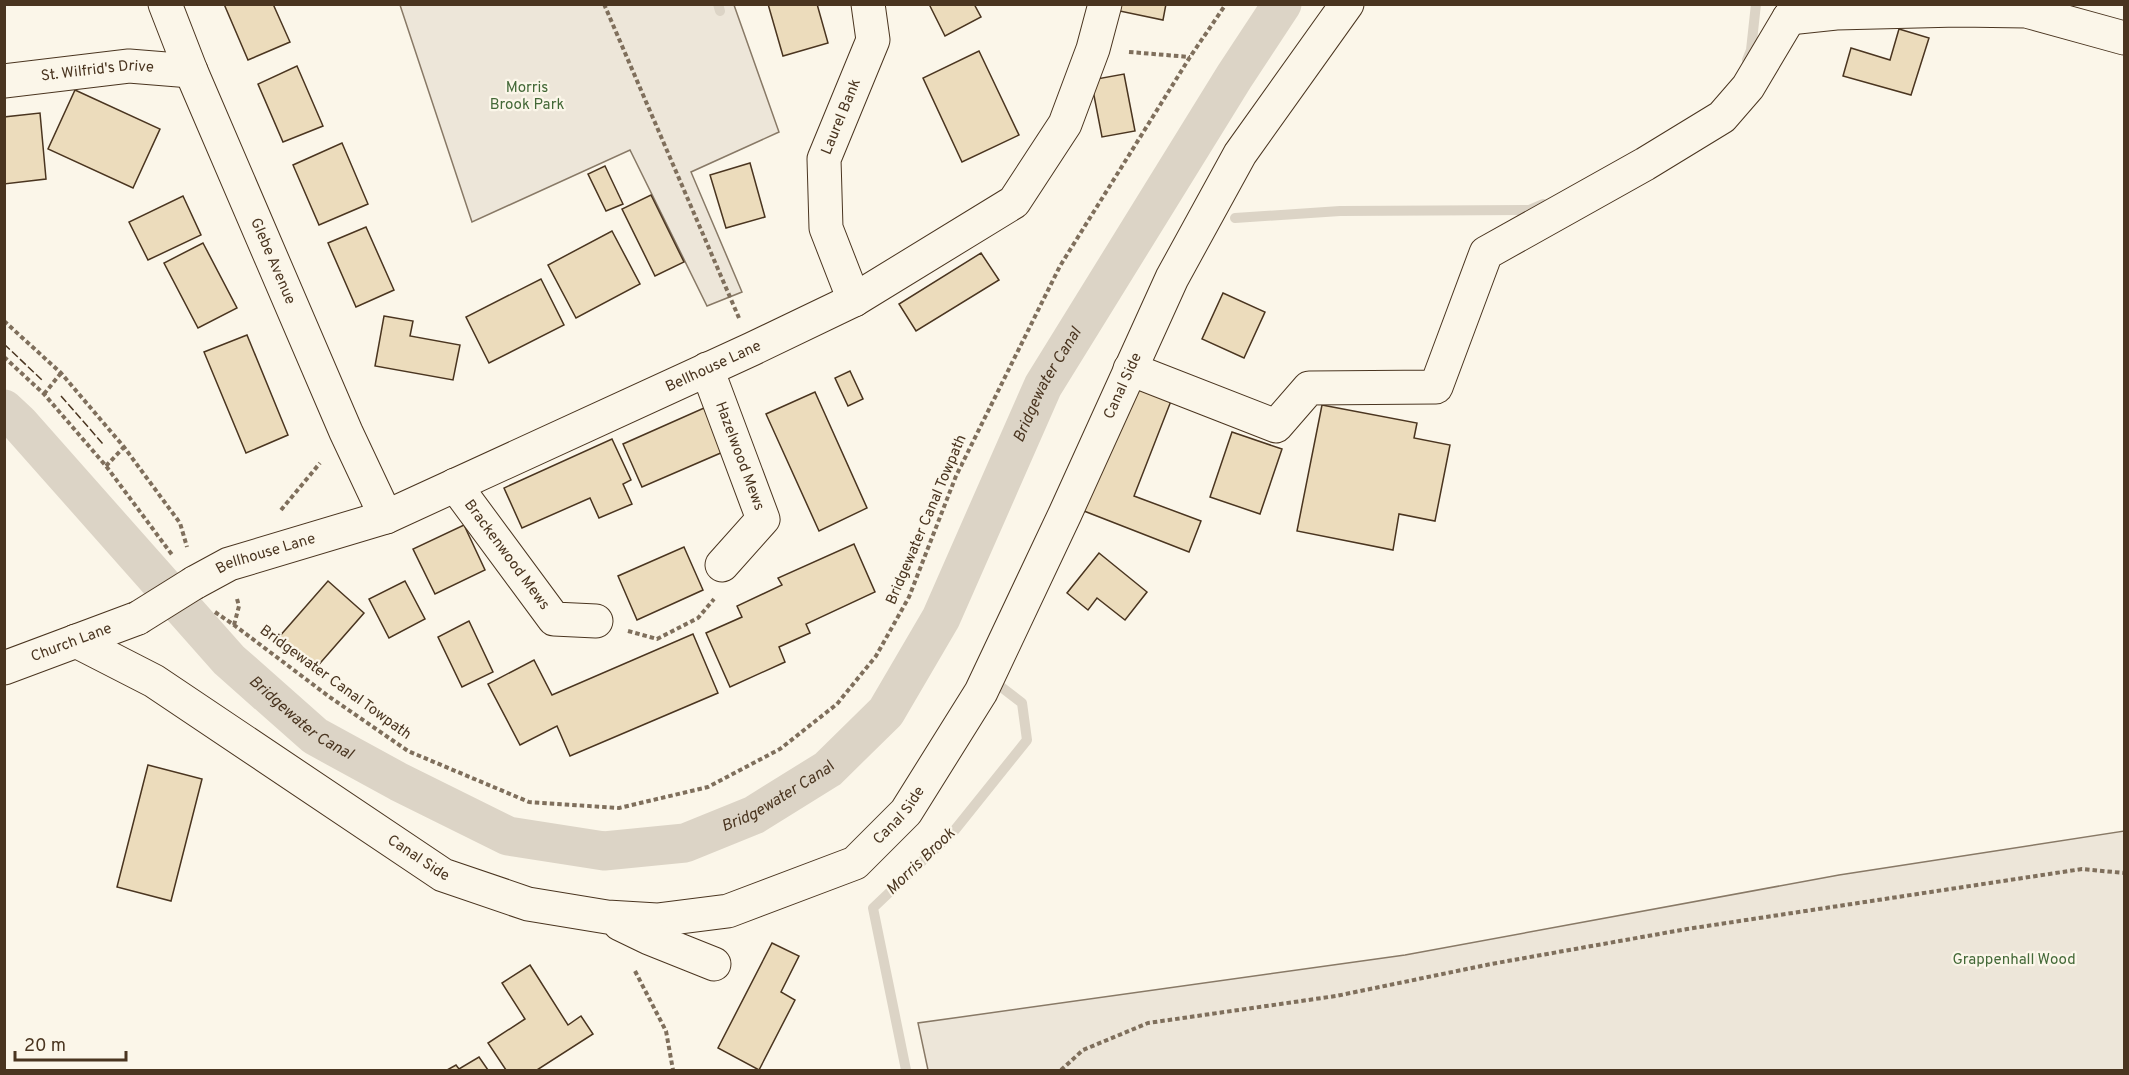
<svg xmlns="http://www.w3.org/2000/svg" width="2129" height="1075" font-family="Overpass,sans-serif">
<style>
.green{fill:#ede6d9;stroke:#887966;stroke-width:1.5}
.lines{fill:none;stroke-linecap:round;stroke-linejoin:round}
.stream{stroke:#dcd4c6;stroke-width:10}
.canal{stroke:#dcd4c6;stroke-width:39}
.building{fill:#ecdcbc;stroke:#4a3520;stroke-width:1.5}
.minor-casing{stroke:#4a3520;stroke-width:35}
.path{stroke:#7f6f5c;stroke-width:4;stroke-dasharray:4.5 3;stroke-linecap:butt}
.minor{stroke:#fbf6e9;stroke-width:33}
.minor-bridge-casing{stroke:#4a3520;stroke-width:35;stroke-linecap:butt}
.minor-bridge{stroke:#fbf6e9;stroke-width:33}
.fence{stroke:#4a3520;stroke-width:1.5;stroke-dasharray:8 3;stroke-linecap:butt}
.labels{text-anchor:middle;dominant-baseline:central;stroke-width:4.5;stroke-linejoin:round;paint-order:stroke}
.street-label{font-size:15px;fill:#4a3520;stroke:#fbf6e9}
.park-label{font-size:15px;fill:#436837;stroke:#fbf6e9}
.water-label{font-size:16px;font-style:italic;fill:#4a3520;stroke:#fbf6e9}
</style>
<rect width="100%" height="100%" fill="#fbf6e9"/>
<g class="green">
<path d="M400,5H734L779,132L691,172L742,292L707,306L630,150L472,222Z"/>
<path d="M2124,831V1070H928L918,1023L1405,955L1839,875Z"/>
</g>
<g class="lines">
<g class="stream">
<path d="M718,4L720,11"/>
<path d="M1747,60L1751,50L1756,4"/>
<path d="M1235,218L1340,211L1529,210L1543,204"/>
<path d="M906,1070L873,908L954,831L1027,740L1022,703L996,683"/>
</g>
<path class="canal" id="s1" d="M4,409L19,423L229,660L315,736L399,782L508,836L604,851L685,843L754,815L828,769L886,712L941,618L1043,386L1234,77L1282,4"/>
</g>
<g class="building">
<path d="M224,4H273L290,42L248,60Z"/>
<path d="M768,4H817L828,43L783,56Z"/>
<path d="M929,4H974L981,17L945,36Z"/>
<path d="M1111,4H1166L1163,20L1110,9Z"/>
<path d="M1899,29L1929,38L1911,95L1843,76L1851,48L1890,60Z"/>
<path d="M979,51L1019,135L962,162L923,78Z"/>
<path d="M297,66L323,126L283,142L258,84Z"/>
<path d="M1124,74L1135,131L1102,137L1091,80Z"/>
<path d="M75,90L160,129L133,188L48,149Z"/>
<path d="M40,113L46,179L4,184V117Z"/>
<path d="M342,143L368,204L319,225L293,165Z"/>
<path d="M750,163L765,217L726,228L710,175Z"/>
<path d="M605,166L623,204L606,211L588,174Z"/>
<path d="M651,195L684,262L655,276L622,209Z"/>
<path d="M183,196L201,235L148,260L129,222Z"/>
<path d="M366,227L394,290L356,307L328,243Z"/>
<path d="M612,231L640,284L576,318L548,265Z"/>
<path d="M203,243L237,308L198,328L164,263Z"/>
<path d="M981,253L999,280L916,331L899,304Z"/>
<path d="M541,279L564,325L489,363L466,317Z"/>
<path d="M1223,293L1265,312L1244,358L1202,339Z"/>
<path d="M384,316L413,321L410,336L460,345L453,380L375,366Z"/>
<path d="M247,335L288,435L246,453L204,352Z"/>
<path d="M850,371L863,399L848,406L835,378Z"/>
<path d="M1132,386L1171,401L1134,496L1201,521L1189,552L1084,511Z"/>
<path d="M815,392L867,508L819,531L766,414Z"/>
<path d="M1322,405L1417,423L1414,438L1450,445L1435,521L1399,514L1393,550L1297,531Z"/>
<path d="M704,408L723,452L642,487L623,444Z"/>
<path d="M1232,432L1282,449L1260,514L1210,497Z"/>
<path d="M612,439L631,480L623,484L632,504L599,518L590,498L522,528L504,488Z"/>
<path d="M464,525L485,570L435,594L413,549Z"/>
<path d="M854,544L875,592L806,624L810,633L779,647L785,662L730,687L706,633L742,617L737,606L782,585L778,578Z"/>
<path d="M684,547L703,590L637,620L618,576Z"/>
<path d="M1099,553L1147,592L1125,620L1097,598L1088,610L1067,593Z"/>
<path d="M328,581L364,613L315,669L279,637Z"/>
<path d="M405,581L425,619L389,638L369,599Z"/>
<path d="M469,621L493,672L462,687L438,637Z"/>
<path d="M693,634L718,693L570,756L557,726L520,745L488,684L534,660L552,695Z"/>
<path d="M148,765L202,779L171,901L117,887Z"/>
<path d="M772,943L799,956L781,992L795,1000L759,1070L718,1048Z"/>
<path d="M530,965L568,1025L581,1016L593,1034L537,1070H506L488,1043L525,1019L502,983Z"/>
<path d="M479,1057L488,1070H447L456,1065L459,1069Z"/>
</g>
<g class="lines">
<defs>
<g id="minor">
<path id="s2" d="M165,4L191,71L346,432L386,517"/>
<path d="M1789,18L1836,13L1958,10L2026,11L2124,38"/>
<path id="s3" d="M4,81L129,66L191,71"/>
<path id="s4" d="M854,300L826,228L824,159L873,40L868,4"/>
<path id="s5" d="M707,369L763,519L722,565"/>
<path d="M1130,369L1276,426L1309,388L1436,387L1486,253L1645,164L1722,117L1748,87L1789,18"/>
<path id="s6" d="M455,485L554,619L596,621"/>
<path id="s7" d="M194,583L229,564L386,517L752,349L854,300L1014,202L1065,124L1093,49L1105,4"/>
<path id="s8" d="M76,641L154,681L443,875L528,904L607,917L657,920L728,911L855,863L906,812L981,692L1065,514L1172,278L1240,154L1347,4"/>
<path id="s9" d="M4,668L138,618"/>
<path d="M620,924L649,938L714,964"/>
</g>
</defs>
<use href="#minor" class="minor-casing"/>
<g class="path">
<path d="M604,4L739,318"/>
<path d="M1129,52L1190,57"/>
<path d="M4,321L61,373L124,447L180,523L187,547"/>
<path d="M4,357L44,394L106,466L173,556"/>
<path d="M44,394L61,373"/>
<path d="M106,466L124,447"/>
<path d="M281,510L320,463"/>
<path d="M215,612L234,625L331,698L408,751L529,802L619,808L708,787L780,749L837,704L876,656L909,597L956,476L1060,266L1190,57L1226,4"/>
<path d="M234,625L239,606L237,599"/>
<path d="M628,631L657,639L698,618L714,599"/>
<path d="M635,971L666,1031L673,1070"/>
<path d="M1061,1070L1083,1050L1148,1023L1336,996L1491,964L1687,929L2082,869L2124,873"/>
</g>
<use href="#minor" class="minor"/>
<defs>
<path id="minor-bridge" d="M138,618L194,583"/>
</defs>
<use href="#minor-bridge" class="minor-bridge-casing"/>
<use href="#minor-bridge" class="minor-bridge"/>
<g class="fence">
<path d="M4,344L42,380"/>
<path d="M61,396L103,444"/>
</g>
</g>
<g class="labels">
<g class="street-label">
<text stroke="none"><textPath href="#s3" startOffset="94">St. Wilfrid's Drive</textPath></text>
<text stroke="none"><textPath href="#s4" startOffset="192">Laurel Bank</textPath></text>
<text stroke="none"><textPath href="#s2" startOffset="279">Glebe Avenue</textPath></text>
<text stroke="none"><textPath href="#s7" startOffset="564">Bellhouse Lane</textPath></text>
<text stroke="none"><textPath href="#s8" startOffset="1414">Canal Side</textPath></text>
<text stroke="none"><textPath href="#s5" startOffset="93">Hazelwood Mews</textPath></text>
<text transform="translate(927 520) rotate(-67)">Bridgewater Canal Towpath</text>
<text stroke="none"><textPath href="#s6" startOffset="87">Brackenwood Mews</textPath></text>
<text stroke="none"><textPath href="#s7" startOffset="78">Bellhouse Lane</textPath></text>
<text stroke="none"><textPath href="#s9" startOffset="72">Church Lane</textPath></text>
<text transform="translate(335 683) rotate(36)">Bridgewater Canal Towpath</text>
<text stroke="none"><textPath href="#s8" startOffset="928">Canal Side</textPath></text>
<text stroke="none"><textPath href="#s8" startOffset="406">Canal Side</textPath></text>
</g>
<g class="park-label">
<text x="527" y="88">Morris<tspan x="527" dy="17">Brook Park</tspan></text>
<text x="2014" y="960">Grappenhall Wood</text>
</g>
<g class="water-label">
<text stroke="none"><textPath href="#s1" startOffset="1456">Bridgewater Canal</textPath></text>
<text stroke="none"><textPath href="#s1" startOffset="430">Bridgewater Canal</textPath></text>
<text stroke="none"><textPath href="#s1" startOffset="952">Bridgewater Canal</textPath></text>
<text transform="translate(921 862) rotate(-44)">Morris Brook</text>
</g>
</g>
<rect width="2129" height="1075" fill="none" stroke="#4a3520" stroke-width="12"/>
<path d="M15 1051v9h111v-9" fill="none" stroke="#4a3520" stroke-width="3"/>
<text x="24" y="1051" font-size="18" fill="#4a3520" stroke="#fbf6e9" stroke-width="4.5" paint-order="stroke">20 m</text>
</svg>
